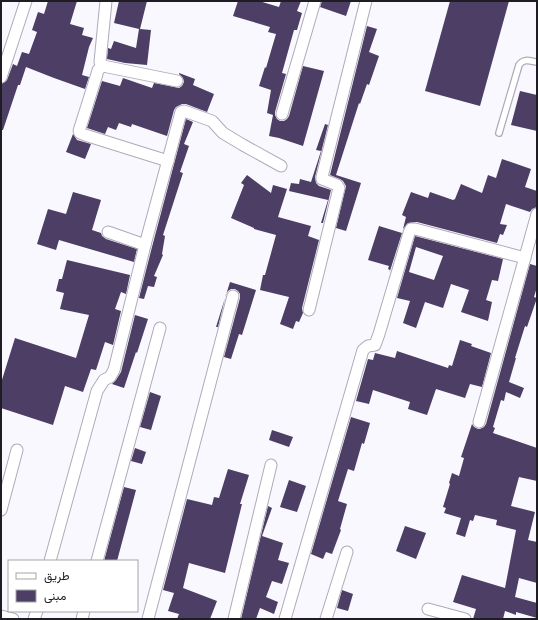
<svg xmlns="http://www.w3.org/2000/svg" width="538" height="620" font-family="'Asap Condensed',Vazirmatn,sans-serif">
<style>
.building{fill:#4c3e64;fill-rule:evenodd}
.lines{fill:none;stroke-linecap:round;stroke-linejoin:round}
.lane-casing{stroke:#afabb9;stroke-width:8}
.street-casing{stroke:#afabb9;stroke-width:13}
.lane{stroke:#fff;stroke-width:5.5}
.street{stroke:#fff;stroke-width:11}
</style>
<rect width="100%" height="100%" fill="#f9f8fe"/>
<g class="building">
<path d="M48,1H77L70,24L84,28L82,35L93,38L89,47L82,75L89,77L85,89L54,78L26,67L20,85H18L3,130H1V84L5,82L7,80L13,64L17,66L22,52L29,54L37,32L32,30L38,12L44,14Z"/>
<path d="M119,1H147L140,29L151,30L147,65L125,63L107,59L108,48L111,49L114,41L136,48L139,29L114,23Z"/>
<path d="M238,1H259L279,7L281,1H301L297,11L302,13L297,30H294L282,73L286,74L275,112V115L277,119L280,121H284L287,119L289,116L303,66L324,71L303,146L279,138L269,136L273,115L267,113L271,90L259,86L265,67L266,68L276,34L268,32L270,27L233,16Z"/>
<path d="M322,1H351L346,16L320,7Z"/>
<path d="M450,1H509L480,106L425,91Z"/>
<path d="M367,26L377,29L369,52L379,56L369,85L367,84L360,104L359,103L336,175L361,183L346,231L336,228L346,186L343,181L340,179L330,175Z"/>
<path d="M179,73L195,79L193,85L214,94L207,112L186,104H182L176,107L174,110L167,136L132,124L131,127L119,123L116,130L108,127L105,134L87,128L102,81L120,86L123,78L152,88L154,83L179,88L182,86L184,82L183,78L179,74Z"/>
<path d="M520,91L537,95V131L511,125Z"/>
<path d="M186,119L193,122L184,144L189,146L180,172L183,173L163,235L165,236L162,254L163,255L154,276L157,277L154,287L148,286L144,299L139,298L152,247Z"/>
<path d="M325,124L328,125L315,177L316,183L319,186L331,190L323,223H321L328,200L289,191L291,183L299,184L300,179L311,182L321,151L316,150Z"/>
<path d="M73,134L77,140L91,144L85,159L66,152Z"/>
<path d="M502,159L531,169L525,187L537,191V207L532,209L530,212L506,204L500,224L507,225L503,235L500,234L497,243L417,222L408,223L403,229L406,217L402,215L411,192L428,198L430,192L453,200L455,199L461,184L482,193L488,175L496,178Z"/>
<path d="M247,175L271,193L273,185L287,189L278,217L311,226L308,236L319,240L302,308L303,313L299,322L296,321L293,329L280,324L289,297L260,290L263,275H265L276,235L254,229V228L231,218L244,185L241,183Z"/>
<path d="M73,192L101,200L92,230L101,233L102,236L106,239L137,249L134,262L59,240L56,250L37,244L48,209L66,214Z"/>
<path d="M379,226L402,233L389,274L390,270L388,269L389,266L368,260Z"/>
<path d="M415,236L503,259L498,281L492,280L486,300L492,302L488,321L461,312L469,290L451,284L443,308L425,302L416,328L403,323L410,301L397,298ZM416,247L443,256L434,280L409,272Z"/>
<path d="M67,260L130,275L126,294L121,292L115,309L121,311L113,345L105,342L96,370L91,369L83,392L65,386L53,425L1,408V383L15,338L76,358L89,315L60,309L64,293L56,291L59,279H62Z"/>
<path d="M530,264L537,266V287L534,297L537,298L527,327L525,326L515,358H516L509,382L524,388L520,398L506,392L504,401L501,400L493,427L495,428L493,433L537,448V481L519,477L511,506L535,512L528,540L537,542V583L519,578L515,597L537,603V618L516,612V615L505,611L503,619H473L476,609L453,602L462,575L505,588L516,530L496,525L497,520L475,515L473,521L470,520L465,537L456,534L461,518L444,513L446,508L443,507L450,484L449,483L452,473L459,476L464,458L461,457L472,424L474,427L478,429H480L484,427L486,424Z"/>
<path d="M230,282L256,290L242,335L239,334L231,359L224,357L240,298V294L238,291L235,289H231L228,291L226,294L218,327H216Z"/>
<path d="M135,315L148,319L137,353L136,352L124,388L112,384L116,380L121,372Z"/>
<path d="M460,340L472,344L471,346L491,353L482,387L470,384L465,398L436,389L427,415L408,409L410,402L373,390L369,404L356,401L368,359L373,360L375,353L395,358L397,351L448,368L449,365L452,366Z"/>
<path d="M150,392L161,396L151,430L140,427Z"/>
<path d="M351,417L370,423L364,444L362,443L354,471L348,469L338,501L347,504L340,529L341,530L332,554L326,552L323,559L311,554Z"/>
<path d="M272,430L293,437L289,447L269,440Z"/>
<path d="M135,448L146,452L142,464L131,461Z"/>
<path d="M228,469L249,475L240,504H242L225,573L189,563L183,588L217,601L210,619H177L179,614L168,611L174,593L163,590L187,499L212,505L214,497L219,498Z"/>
<path d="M289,480L306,486L297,512L280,507Z"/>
<path d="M124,487L136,490L117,561H104Z"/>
<path d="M268,506L272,508L262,536L283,543L278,560L289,563L282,584L272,581L266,597L278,602L274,614L260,608L256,619H241Z"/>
<path d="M405,526L426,533L416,559L396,551Z"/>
<path d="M342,590L353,594L348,611L337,608Z"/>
</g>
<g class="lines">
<defs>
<path id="lane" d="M499,133L519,65C524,58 530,61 537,62"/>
<g id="street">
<path d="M106,1L100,62L103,66L177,81"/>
<path d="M103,66L98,70L97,74L79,131L80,133L85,135L168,161"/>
<path d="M1,77L26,1"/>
<path d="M282,114L315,1"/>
<path d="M108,232L145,245"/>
<path d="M309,310L339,188L337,185L322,179V177L366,1"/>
<path d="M479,422L537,214"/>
<path d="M1,510L17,450"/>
<path d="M50,561L97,391L104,380L110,377L114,370L145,245L181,112L184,111L212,121L223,133L243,145L281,166"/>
<path d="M97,561L160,328"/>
<path d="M428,609L465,619"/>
<path d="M1,616L13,619"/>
<path d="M34,619L37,611"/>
<path d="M82,619L84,611"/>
<path d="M148,619L233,296"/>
<path d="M234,619L271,465"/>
<path d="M285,619L363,350L368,346L375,345L379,334L409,233L411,229H415L525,258"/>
<path d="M326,619L347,552"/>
</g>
</defs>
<use href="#lane" class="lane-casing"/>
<use href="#street" class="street-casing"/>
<use href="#lane" class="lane"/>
<use href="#street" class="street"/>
</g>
<rect width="538" height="620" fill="none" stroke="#1f1d23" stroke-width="4"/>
<rect x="8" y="560" width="130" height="52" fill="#ffffff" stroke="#a5a5a7"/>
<rect x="16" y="573" width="20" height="6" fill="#ffffff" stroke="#a5a5a7"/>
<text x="44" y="580" font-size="12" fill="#1f1d23">طريق</text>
<rect x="16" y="590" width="20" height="12" fill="#4c3e64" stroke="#a5a5a7"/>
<text x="44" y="600" font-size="12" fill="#1f1d23">مبنى</text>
</svg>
